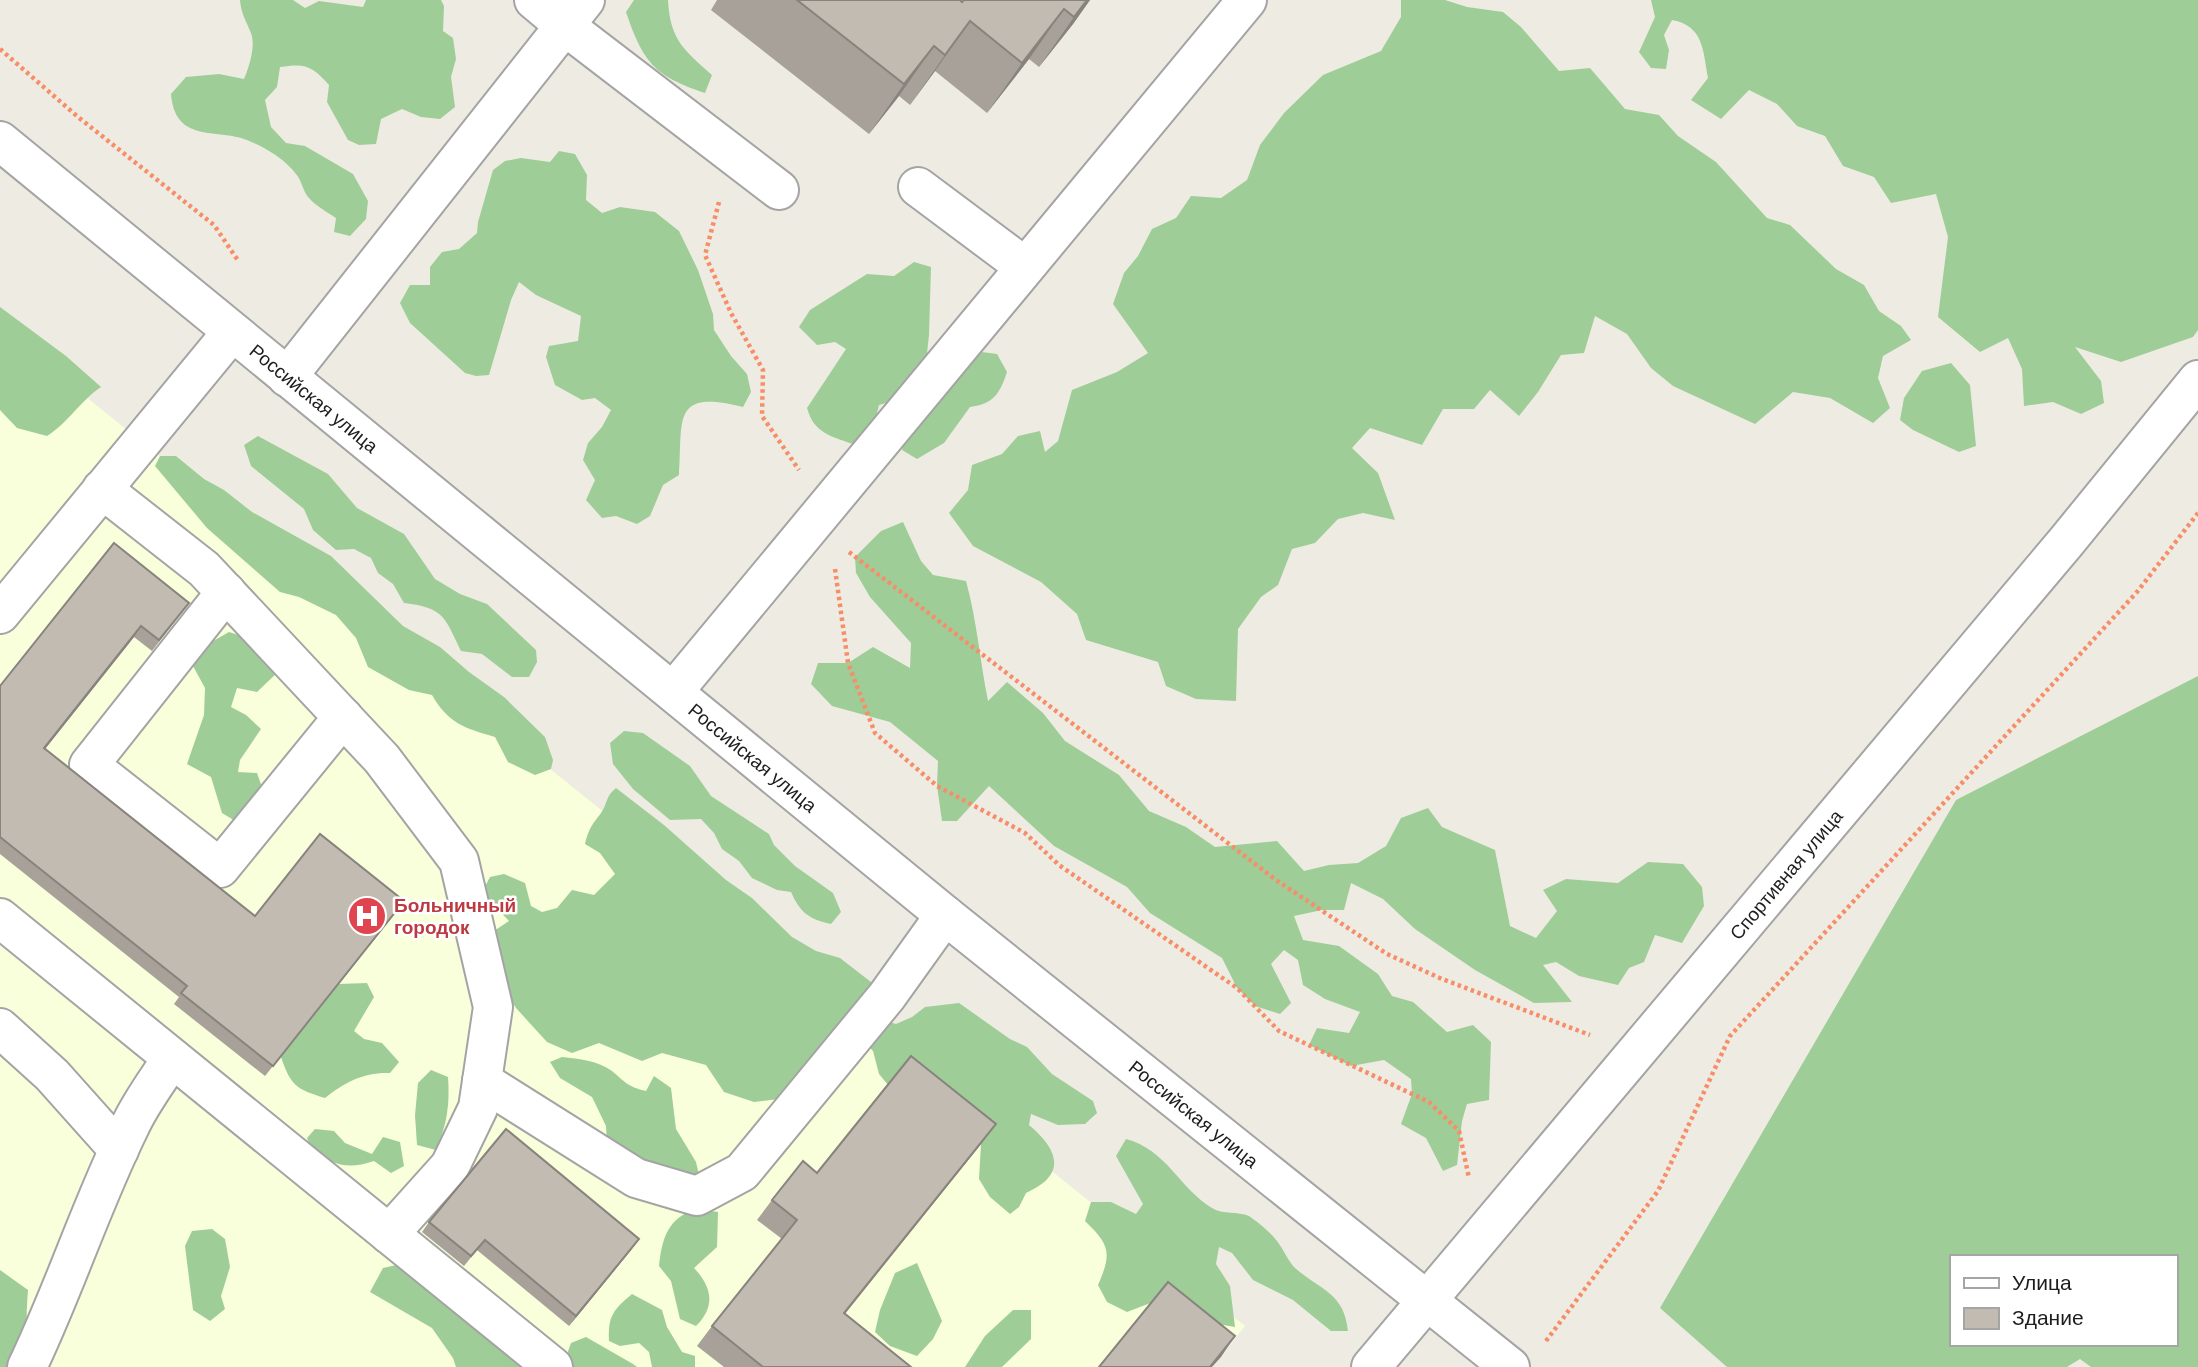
<svg xmlns="http://www.w3.org/2000/svg" width="2198" height="1367" font-family="'DM Sans',sans-serif">
<style>
.education{fill:#f9fedb}
.forest{fill:#9fcd97;fill-rule:evenodd}
.lines{fill:none;stroke-linecap:round;stroke-linejoin:round}
.minor-casing{stroke:#a4a4a4;stroke-width:42}
.path{stroke:#f78e6a;stroke-width:4.5;stroke-dasharray:3.5 3.5;stroke-linecap:butt}
.minor{stroke:#fff;stroke-width:38}
.wall{fill:#a7a199}
.shaded-wall{fill:#88837d}
.building{fill:#c2bbb2;stroke:#88837d;stroke-width:2}
.labels{text-anchor:middle;dominant-baseline:central;stroke-width:5;stroke-linejoin:round;paint-order:stroke}
.street-label{font-size:19px;fill:#1d1d1d;stroke:#fff}
.health-label{font-size:19px;font-weight:bold;fill:#be3a42;stroke:#fff;text-anchor:start}
</style>
<rect width="100%" height="100%" fill="#eeece2"/>
<path class="education" d="M0,328L1245,1326L1212,1367H0Z"/>
<g class="forest">
<path d="M240,0H293L305,8L319,1L363,7L366,0H441L444,6L443,31L453,38L456,59L451,77L455,107L440,119L421,117L402,109L381,119L376,144L359,145L348,140L327,102L329,85C312,66 306,63 280,67L277,87L265,100L271,127L286,143L305,146L353,174L368,201L366,219L350,236L334,232L336,218C327,212 316,206 309,198C303,192 302,181 296,174C285,159 264,147 247,140C217,128 175,144 171,94L186,77L219,74L244,79C249,67 256,46 251,33C246,21 241,13 240,0Z"/>
<path d="M634,0H668C670,40 684,50 712,75L705,93C654,76 643,62 626,12Z"/>
<path d="M1401,0H1445L1467,7L1503,12L1521,27L1559,71L1590,68L1625,109L1659,115L1678,136L1716,162L1767,218L1790,225L1836,269L1864,285L1879,311L1901,326L1911,340L1883,356L1878,378L1890,408L1873,423L1830,398L1793,392L1755,424L1673,386L1651,368L1627,334L1595,316L1584,353L1561,355L1538,392L1519,416L1490,390L1474,409H1443L1422,445L1370,428L1352,448L1378,473L1395,520L1363,513L1338,519L1315,543L1292,549L1278,585L1261,597L1238,629L1236,701L1196,699L1166,686L1158,662L1086,640L1077,614L1041,582L973,546L949,513L968,490L972,465L1002,454L1018,436L1040,431L1045,452L1058,441L1072,390L1117,372L1148,353L1113,304L1124,273L1138,256L1152,229L1176,218L1191,196L1221,198L1247,180L1260,145L1284,113L1323,75L1381,51L1401,17Z"/>
<path d="M1651,0H2198V330L2193,337L2121,362L2075,347L2101,381L2104,403L2081,414L2053,402L2024,406L2022,369L2008,338L1980,352L1938,317L1948,237L1936,194L1891,203L1874,177L1843,166L1825,136L1797,126L1777,104L1749,90L1721,119L1691,100L1708,78C1703,51 1704,26 1672,20L1664,35L1669,50L1666,69L1651,68L1639,52L1655,17Z"/>
<path d="M559,151L575,154L587,175L586,200L602,213L620,207L655,212L679,231L698,270L713,314L714,330L731,356L747,374L751,392L743,407C671,389 683,419 679,475L663,485L650,516L637,524L616,516L602,518L586,500L595,480L583,460L588,443L602,427L611,410L595,398L582,400L555,385L546,357L549,346L578,341L581,316L536,295L519,282L511,300L489,375L476,376L465,373L410,323L400,303L410,285H430V267L442,252L459,249L477,233L478,222L493,170L505,161L521,158L550,162Z"/>
<path d="M914,262L931,267L929,335L925,372L903,398L879,405L873,430L856,445C833,437 814,434 807,408L846,349L835,342L817,345L799,327L810,310L867,274L894,276Z"/>
<path d="M0,307L66,356L101,387C79,402 70,421 47,436L17,428L0,410Z"/>
<path d="M974,351L997,354L1007,372C1000,393 994,404 970,407L944,443L917,459L902,450L909,431Z"/>
<path d="M1951,363L1970,385L1976,446L1959,452L1913,430L1900,420L1904,398L1922,371Z"/>
<path d="M258,436L328,474L357,508L404,534L435,579L460,594L487,604L536,650L537,662L529,677H512L482,654L461,651C444,616 444,608 404,603L393,584L378,573L371,558L354,549L336,550L313,530L304,509L251,466L244,445Z"/>
<path d="M160,456H176L204,479L224,490L252,512L331,556L403,626L440,647L469,672L504,697L545,737L553,760L551,769L535,775L508,762L495,737C464,728 448,723 432,695L409,690L368,667L356,638L336,615L299,597L280,592L207,528L155,466Z"/>
<path d="M903,522L921,561L933,575L966,581C977,621 980,661 988,701L1007,682L1043,713L1065,741L1119,775L1149,811L1186,827L1215,847L1277,841L1304,871L1329,865L1358,863L1386,846L1401,818L1428,808L1442,827L1495,850L1510,926L1536,938L1557,911L1543,890L1566,879L1618,883L1648,862L1683,864L1702,887L1704,906L1682,943L1655,935L1644,962L1629,968L1618,985L1579,976L1556,962L1543,965L1572,1002L1534,1003L1475,970L1415,929L1383,899L1351,883L1344,910H1322L1294,916L1303,940L1339,946L1378,974L1392,996L1413,1002L1447,1032L1473,1025L1491,1042L1489,1100L1467,1104L1462,1121L1457,1165L1443,1171L1426,1138L1401,1124L1412,1094L1411,1079L1384,1060L1351,1066L1309,1045L1317,1028L1349,1033L1360,1012L1325,999L1303,985L1298,960L1284,950L1271,964L1291,1003L1280,1014L1255,1006L1237,988L1222,958L1150,913L1127,887L1054,846L989,786L957,821H942L937,786L938,761L890,722L832,706L811,684L818,663H848L873,647L910,668L911,643L870,597L856,573L855,557L881,531Z"/>
<path d="M229,632L258,641L280,670L257,692L237,688L231,707L246,715L261,729L240,760L238,772L257,773L263,790L242,825L222,813L211,777L187,764L204,715L205,688L193,666L199,649Z"/>
<path d="M2198,676V1367H2091L2080,1359L2067,1367H1727L1660,1308L1956,800ZM1951,1257H2175V1344H1951Z"/>
<path d="M624,731L643,733L690,766L711,796L769,834L774,845L795,866L833,893L841,912L831,924C808,919 800,912 791,892L777,890L752,878L739,861L722,849L714,833L701,819L670,820L633,789L613,764L610,743Z"/>
<path d="M616,788L664,825L726,880L752,898L792,937L816,951L840,958L871,982L879,1019L896,1024L912,1017L925,1007L959,1003L1010,1039L1027,1047L1052,1074L1093,1101L1097,1113L1085,1124L1058,1125L1031,1114L1029,1125C1059,1150 1067,1175 1026,1193L1019,1207L1010,1214L990,1197L979,1179L981,1144L889,1086L879,1074L873,1051L856,1033L779,1099L754,1102L724,1092L706,1065L662,1053L642,1061L599,1043L572,1053L547,1042L516,1008L493,973L494,931L509,921L489,900L480,896L490,877L504,874L525,883L531,906L542,912L557,908L572,890L594,895L615,874L600,853L585,844C589,828 592,825 601,813C608,803 605,797 616,788Z"/>
<path d="M367,983L374,997L354,1031L364,1039L382,1043L399,1062L390,1073C364,1072 345,1082 325,1098C296,1089 291,1086 281,1057L339,984Z"/>
<path d="M562,1057C580,1059 596,1060 612,1071C625,1082 628,1087 646,1091L654,1076L671,1088L676,1129L696,1162L703,1193L607,1142L606,1126L592,1097L560,1078L550,1062Z"/>
<path d="M431,1070L448,1077C450,1104 447,1125 436,1150L417,1145L415,1115L418,1083Z"/>
<path d="M315,1129L334,1131L345,1143L372,1154L383,1137L400,1142L404,1166L391,1173L374,1161C347,1170 337,1165 312,1152L307,1138Z"/>
<path d="M1126,1139C1167,1150 1178,1187 1212,1208C1223,1215 1238,1211 1249,1216C1258,1222 1271,1233 1277,1241C1284,1250 1288,1261 1295,1268C1320,1290 1344,1292 1348,1331H1331L1293,1300L1253,1280L1232,1253L1219,1247L1216,1264L1230,1286L1235,1327L1218,1324L1153,1302L1127,1312L1107,1302L1098,1285C1112,1253 1110,1245 1085,1221L1091,1202H1111L1136,1214L1143,1204L1116,1156Z"/>
<path d="M696,1209L718,1212L717,1247L694,1268C712,1287 716,1306 696,1326L680,1319L671,1281L659,1266C662,1238 668,1218 696,1209Z"/>
<path d="M212,1229L225,1239L230,1267L221,1296L225,1309L210,1321L193,1310L185,1246L192,1231Z"/>
<path d="M917,1263L942,1321L933,1339L917,1356L890,1346L875,1332L880,1310L895,1273Z"/>
<path d="M401,1264L495,1339L517,1363L528,1367H456L453,1358L432,1328L370,1292L383,1268Z"/>
<path d="M0,1270L28,1290C26,1316 25,1341 33,1367H0Z"/>
<path d="M632,1294L662,1310L667,1327L682,1352L695,1356V1367H652L649,1352L639,1343L620,1346L609,1341C608,1316 613,1310 632,1294Z"/>
<path d="M1013,1310H1031V1339L1002,1367H965L985,1336Z"/>
<path d="M586,1337L633,1364L637,1367H569L566,1357L571,1343Z"/>
</g>
<g class="lines">
<defs>
<g id="minor">
<path d="M534,0L565,26L779,190"/>
<path id="s1" d="M0,141L945,915L1510,1367"/>
<path d="M918,187L1025,267"/>
<path d="M287,377L585,0"/>
<path d="M102,489L204,569L382,759L459,861L493,1007L478,1108L450,1166L389,1234"/>
<path d="M226,592L89,765L220,868L343,717"/>
<path d="M0,614L232,332"/>
<path d="M673,692L1247,0"/>
<path d="M0,918L553,1367"/>
<path d="M0,1028L52,1075L119,1150"/>
<path d="M482,1081L636,1178L697,1196L742,1172L887,996L945,915"/>
<path d="M27,1367C65,1288 91,1205 130,1126C141,1102 158,1080 172,1058"/>
<path id="s2" d="M1371,1367L2066,542L2198,380"/>
</g>
</defs>
<use href="#minor" class="minor-casing"/>
<g class="path">
<path d="M0,49L78,117L214,225L239,262"/>
<path d="M719,202L705,255L731,313L763,370L762,416L799,470"/>
<path d="M849,552L1276,880L1387,954L1442,979L1590,1035"/>
<path d="M835,569L848,663L875,733L937,786L1025,833L1059,865L1237,988L1279,1031L1429,1102L1459,1131L1469,1178"/>
<path d="M1546,1341L1658,1191L1730,1036L2137,592L2198,513"/>
</g>
<use href="#minor" class="minor"/>
</g>
<g class="wall">
<path d="M717,0H960L962,2L1090,0L1073,24L1039,67L1029,59L987,113L935,71L910,105L899,96L869,134L711,10Z"/>
<path d="M114,543L181,613L152,651L134,637L45,749L255,916L397,911L265,1076L174,1004L179,997L0,854V686Z"/>
<path d="M981,1144L845,1314L911,1367H724L697,1346L712,1326L782,1239L757,1220L772,1200L817,1173Z"/>
<path d="M429,1222L631,1250L569,1326L477,1250L464,1266L422,1232Z"/>
</g>
<g class="shaded-wall">
<path d="M1087,0H1090L1073,24L1039,67L1074,17Z"/>
<path d="M1064,9L1029,59L987,113L1022,63Z"/>
<path d="M970,21L935,71L910,105L945,55Z"/>
<path d="M934,46L899,96L869,134L904,84Z"/>
<path d="M141,626L134,637L37,759L44,748Z"/>
<path d="M404,901L397,911L265,1076L273,1066Z"/>
<path d="M996,1124L981,1144L829,1333L844,1313Z"/>
<path d="M639,1239L631,1250L569,1326L576,1316Z"/>
<path d="M1235,1336L1221,1357L1212,1367H1210Z"/>
</g>
<g class="building">
<path d="M797,0H960L962,2L964,0H1087L1074,17L1064,9L1022,63L970,21L945,55L934,46L904,84Z"/>
<path d="M114,543L189,603L159,640L141,626L44,748L255,916L320,834L404,901L273,1066L181,993L187,986L0,837V686Z"/>
<path d="M911,1056L996,1124L844,1313L911,1367H763L712,1326L797,1220L772,1200L803,1161L817,1173Z"/>
<path d="M506,1129L639,1239L576,1316L485,1240L471,1256L429,1222Z"/>
<path d="M1168,1282L1235,1336L1210,1367H1099Z"/>
</g>
<defs>
<symbol id="hospital-disc" viewBox="-11 -11 22 22"><circle r="9.5" fill="#e0444e" stroke="#fff"/><path d="M-5-5h3v3.5h4V-5h3V5h-3V1.5h-4V5h-3Z" fill="#fff"/></symbol>
</defs>
<g fill-rule="evenodd">
<use href="#hospital-disc" x="345" y="894" width="44" height="44"/>
</g>
<g class="labels">
<g class="street-label">
<text stroke="none"><textPath href="#s1" startOffset="406">Российская улица</textPath></text>
<text stroke="none"><textPath href="#s1" startOffset="973">Российская улица</textPath></text>
<text stroke="none"><textPath href="#s2" startOffset="644">Спортивная улица</textPath></text>
<text stroke="none"><textPath href="#s1" startOffset="1540">Российская улица</textPath></text>
</g>
<g class="health-label">
<text x="394" y="905">Больничный<tspan x="394" dy="22">городок</tspan></text>
</g>
</g>
<rect x="1950" y="1255" width="228" height="91" fill="#ffffff" stroke="#a5a5a5" stroke-width="2"/>
<rect x="1964" y="1278" width="35" height="10" fill="#ffffff" stroke="#a5a5a5" stroke-width="2"/>
<text x="2012" y="1290" font-size="21" fill="#1d1d1d">Улица</text>
<rect x="1964" y="1308" width="35" height="21" fill="#c2bbb2" stroke="#a5a5a5" stroke-width="2"/>
<text x="2012" y="1325" font-size="21" fill="#1d1d1d">Здание</text>
</svg>
